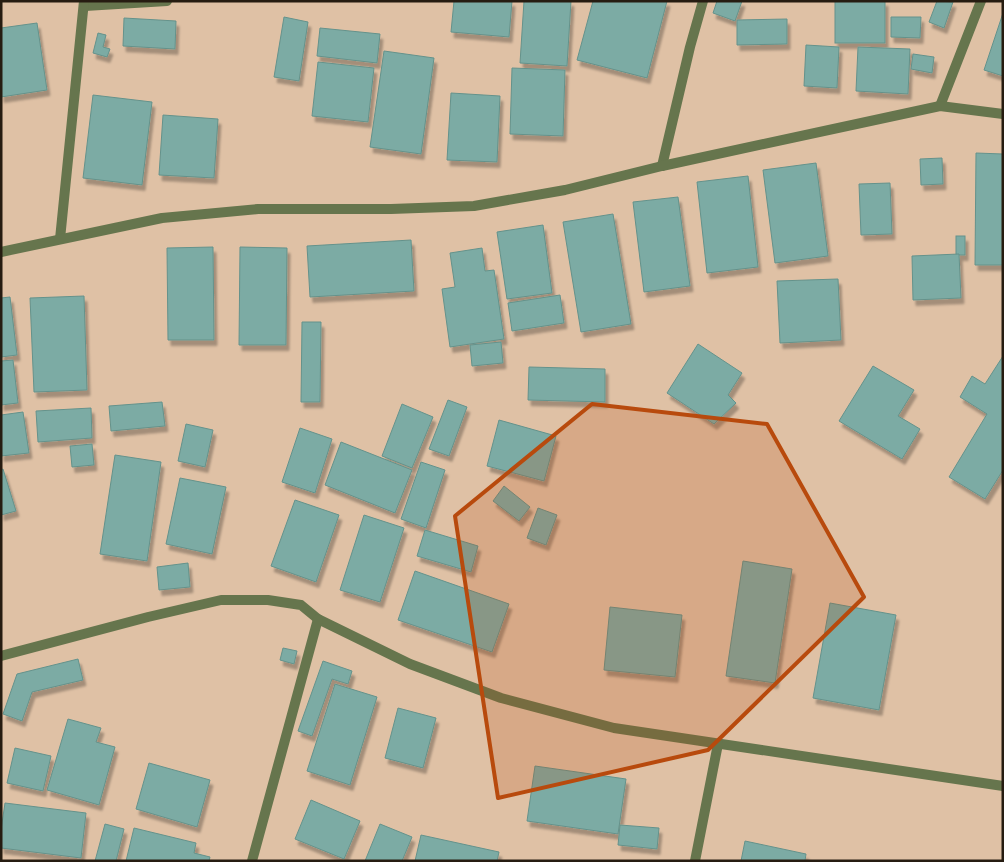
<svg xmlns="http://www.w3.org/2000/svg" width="1004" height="862" font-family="'PT Sans Narrow',sans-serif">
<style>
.building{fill:#7caba4;stroke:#64928b;filter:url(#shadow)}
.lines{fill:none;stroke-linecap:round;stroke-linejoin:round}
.street{stroke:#66754d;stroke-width:10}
.marked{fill:#b84a0d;fill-opacity:0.2;stroke:#b84a0d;stroke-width:4;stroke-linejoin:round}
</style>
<defs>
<filter id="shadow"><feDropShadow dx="3" dy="5.5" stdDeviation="1" flood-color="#0004"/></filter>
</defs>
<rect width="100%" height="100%" fill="#dfc1a5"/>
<g class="building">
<path d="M454,1H512L509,37L451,32Z"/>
<path d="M524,1H571L567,66L520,63Z"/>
<path d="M593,1H667L647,78L577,60Z"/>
<path d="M717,1H742L735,21L713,13Z"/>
<rect x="835" y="1" width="50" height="42"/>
<path d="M937,1L953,2L944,28L929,22Z"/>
<path d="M1003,13V76L984,70Z"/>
<path d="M284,17L308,22L299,81L274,77Z"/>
<path d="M891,17H921L920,38L891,37Z"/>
<path d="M124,18L176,21L175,49L123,46Z"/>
<path d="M787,19V44L737,45V20Z"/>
<path d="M37,23L47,90L1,97V28Z"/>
<path d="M320,28L380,34L377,63L317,56Z"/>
<path d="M98,33L106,35L103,47L110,49L107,57L93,53Z"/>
<path d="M806,45L839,47L837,88L804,86Z"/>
<path d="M858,47L910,49L908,94L856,91Z"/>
<path d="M384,51L434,58L421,154L370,147Z"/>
<path d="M913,54L934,57L932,73L911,69Z"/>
<path d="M318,62L374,68L368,122L312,116Z"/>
<path d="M512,68L565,70L563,136L510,134Z"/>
<path d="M451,93L500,96L497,162L447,160Z"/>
<path d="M93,95L152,102L142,185L83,178Z"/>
<path d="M163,115L218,119L214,178L159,175Z"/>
<path d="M976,153L1003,154V265H975Z"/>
<path d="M942,158L943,184L921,185L920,159Z"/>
<path d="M816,163L828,256L775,263L763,170Z"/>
<path d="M748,176L758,267L707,273L697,182Z"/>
<path d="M890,183L892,234L861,235L859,184Z"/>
<path d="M678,197L690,286L644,292L633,202Z"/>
<path d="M613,214L631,324L581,332L563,222Z"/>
<path d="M543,225L552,293L507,299L497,232Z"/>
<rect x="956" y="236" width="9" height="19"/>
<path d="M411,240L414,291L310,297L307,246Z"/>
<path d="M213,247L214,340H168L167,248Z"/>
<path d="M240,247L287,248L286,345H239Z"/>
<path d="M482,248L485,271L494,270L504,339L450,347L442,289L455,287L450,253Z"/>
<path d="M959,254L961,298L913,300L912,256Z"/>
<path d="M838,279L841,340L780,343L777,281Z"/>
<path d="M560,295L564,323L512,331L508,303Z"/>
<path d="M84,296L87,390L34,392L30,298Z"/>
<path d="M10,297L17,355L1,357V298Z"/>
<path d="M302,322H321L320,402H301Z"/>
<path d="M501,342L503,363L472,366L470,345Z"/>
<path d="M698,344L742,373L728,395L736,403L714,424L667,393Z"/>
<path d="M1003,356V470L985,499L949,477L987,414L960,397L972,376L985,384Z"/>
<path d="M13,360L18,403L1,405V361Z"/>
<path d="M873,366L914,390L898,416L920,429L902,459L839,421Z"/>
<path d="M529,367L605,369V402L528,400Z"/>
<path d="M448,400L467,407L449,456L429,449Z"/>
<path d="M162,402L165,426L111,431L109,406Z"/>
<path d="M402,404L433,417L412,468L382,456Z"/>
<path d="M91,408L92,438L38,442L36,411Z"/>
<path d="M23,412L29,453L1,456V415Z"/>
<path d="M499,420L556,436L544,481L487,466Z"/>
<path d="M186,424L213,430L205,467L178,461Z"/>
<path d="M300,428L332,439L315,493L282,482Z"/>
<path d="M341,442L412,470L395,513L325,485Z"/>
<path d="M92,444L94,465L72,467L70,446Z"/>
<path d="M115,455L161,462L147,561L100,554Z"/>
<path d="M421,462L445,470L426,528L401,519Z"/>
<path d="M3,469L16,511L1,515V470Z"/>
<path d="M180,478L226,487L212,554L166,544Z"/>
<path d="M504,486L530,507L519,521L493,501Z"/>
<path d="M295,500L339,515L316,582L271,566Z"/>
<path d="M538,508L557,515L546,545L527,538Z"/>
<path d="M364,515L404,528L380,602L340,590Z"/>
<path d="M425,530L478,546L471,572L417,556Z"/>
<path d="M743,561L792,569L775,683L726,676Z"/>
<path d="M188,563L190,587L159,590L157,567Z"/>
<path d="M415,571L509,604L492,652L398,620Z"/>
<path d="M830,603L896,615L879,710L813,698Z"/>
<path d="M610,607L682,615L675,677L604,670Z"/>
<path d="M283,648L297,651L294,664L280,660Z"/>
<path d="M78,659L83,680L32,692L22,721L3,714L17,674Z"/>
<path d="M323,661L352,671L348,684L332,679L312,736L298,731Z"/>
<path d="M335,684L377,697L350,785L307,771Z"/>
<path d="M398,708L436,718L423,768L385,758Z"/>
<path d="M68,719L101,728L96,742L115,747L99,805L47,790Z"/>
<path d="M15,748L51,756L43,791L7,783Z"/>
<path d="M149,763L210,780L197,827L136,809Z"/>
<path d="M535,766L626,779L618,834L527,821Z"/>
<path d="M311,800L360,821L344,859L295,839Z"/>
<path d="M5,803L86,813L81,858L1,848V830Z"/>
<path d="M105,824L124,829L116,861H95Z"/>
<path d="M380,824L412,837L402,861H365Z"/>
<path d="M620,825L659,828L657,849L618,845Z"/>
<path d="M134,828L196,843L194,853L210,857L209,861H126Z"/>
<path d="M421,835L499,852L497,861H415Z"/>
<path d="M745,841L806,854L805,861H741Z"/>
</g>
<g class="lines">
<g class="street">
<path d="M85,6L167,1"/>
<path d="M940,106L981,1"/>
<path d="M662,166L690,47L703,1"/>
<path d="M60,239L84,1"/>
<path d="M1,252L162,218L258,209H391L474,206L565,190L662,166L940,106L1003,114"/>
<path d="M1,656L148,617L221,600H268L301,605L318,619L410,664L501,698L614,728L1003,786"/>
<path d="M252,861L318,619"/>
<path d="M695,861L718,744"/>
</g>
</g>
<path class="marked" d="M592,404L767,424L864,597L708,750L498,798L455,516Z"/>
<rect width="1004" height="862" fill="none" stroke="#261c11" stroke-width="5"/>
</svg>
